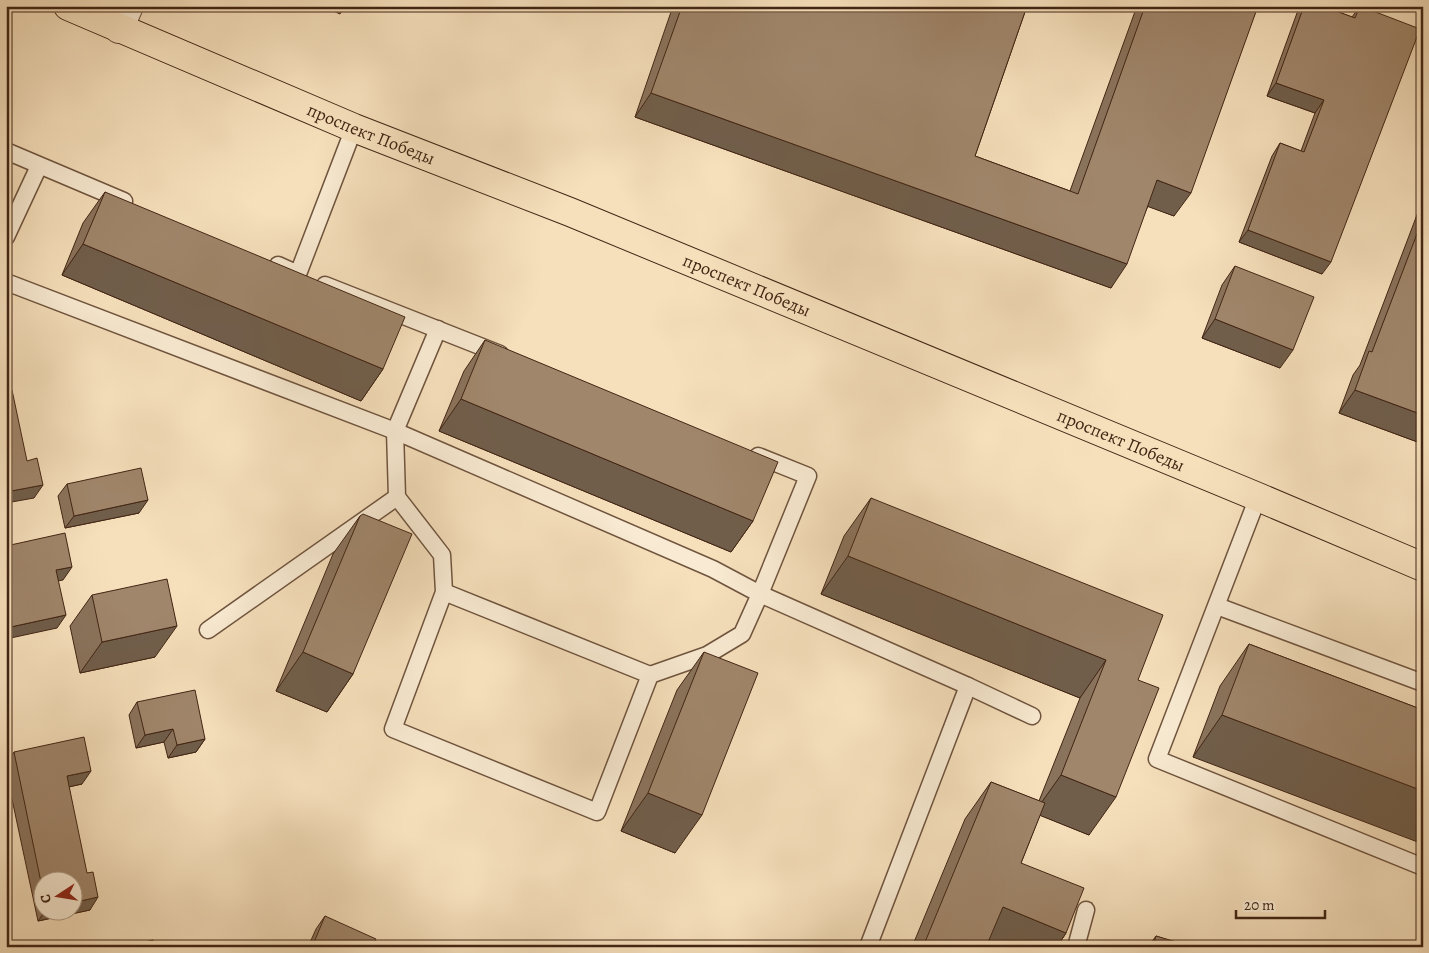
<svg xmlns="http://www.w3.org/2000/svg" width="1429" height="953" font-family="Alegreya,serif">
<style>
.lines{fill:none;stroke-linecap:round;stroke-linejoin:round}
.lane-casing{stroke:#6f543e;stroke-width:19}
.street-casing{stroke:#6f543e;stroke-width:30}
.primary-casing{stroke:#422514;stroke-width:30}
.lane{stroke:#f9ebd3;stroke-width:16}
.street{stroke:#f9ebd3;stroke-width:28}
.primary{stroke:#f6e0bc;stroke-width:28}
.wall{fill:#8a735c;stroke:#422514;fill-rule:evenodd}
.shaded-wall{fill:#705e4b;stroke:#422514}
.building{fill:#a0866b;stroke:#422514}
.labels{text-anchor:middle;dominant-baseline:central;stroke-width:4;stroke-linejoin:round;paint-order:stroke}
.street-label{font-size:18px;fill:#422514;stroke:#f9ebd3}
</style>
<rect width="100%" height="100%" fill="#f6e0bc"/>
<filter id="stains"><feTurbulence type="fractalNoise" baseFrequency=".004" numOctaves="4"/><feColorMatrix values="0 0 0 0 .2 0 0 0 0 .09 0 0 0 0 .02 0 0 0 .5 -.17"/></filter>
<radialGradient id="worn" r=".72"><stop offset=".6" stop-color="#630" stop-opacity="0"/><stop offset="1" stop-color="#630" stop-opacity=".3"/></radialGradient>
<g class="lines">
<defs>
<g id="lane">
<path d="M6,151L124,201"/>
<path d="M6,237L39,166"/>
<path d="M278,265L298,274L354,128"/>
<path d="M6,282L395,431L713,569L760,594L742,634L707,655L650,675"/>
<path d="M325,285L500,354"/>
<path d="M438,329L395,431L397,497L442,555L444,592L393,729L597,812L650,675L444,592"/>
<path d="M758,456L808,476L760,594L968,686L868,947"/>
<path d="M1258,497L1157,759L1423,867"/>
<path d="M1217,606L1423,683"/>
<path d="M208,630L397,497"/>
<path d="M968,686L1032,716"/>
<path d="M1076,947L1086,910"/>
</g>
<path id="street" d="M119,29L129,6"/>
<g id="primary">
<path id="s1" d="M68,6L354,128L570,212L1258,497L1423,567"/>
</g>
</defs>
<use href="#lane" class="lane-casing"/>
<use href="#street" class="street-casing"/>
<use href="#primary" class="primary-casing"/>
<use href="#lane" class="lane"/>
<use href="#street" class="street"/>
<use href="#primary" class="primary"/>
</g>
<g class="wall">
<path d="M673,6H1027L975,156L1070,191L1137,6H1258L1174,216L1148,206L1111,288L635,117Z"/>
<path d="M1302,6H1322L1352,17L1360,6L1322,274L1239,242L1272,156L1280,143L1301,151L1315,113L1267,96L1297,13Z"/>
<path d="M105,192L383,369L361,401L62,275L83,223Z"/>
<path d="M1423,199V444L1339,413L1353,375L1360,365Z"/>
<path d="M1235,266L1280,368L1202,338L1222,285Z"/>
<path d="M485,340L753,521L731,552L439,431L464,371Z"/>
<path d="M67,484L139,513L65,528L58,496Z"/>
<path d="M871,498L1138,680L1089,835L1040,815L1021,863L1066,933L1057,947H912L965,819L991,782L1039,801L1080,698L821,594L844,536Z"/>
<path d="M360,516L353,674L327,712L276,691L333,554Z"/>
<path d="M92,595L155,657L80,673L70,626Z"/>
<path d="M1249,644L1423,710L1193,757L1220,686Z"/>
<path d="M704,652L675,853L621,831L677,690Z"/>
<path d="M137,702L205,739L196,752L168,758L164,742L136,748L129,715Z"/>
<path d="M14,752L82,784L69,787L90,910L38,921L6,771V763ZM42,880L72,910H42Z"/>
<path d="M325,916L373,947H308L316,929Z"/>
<path d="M1156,936L1189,947H1148Z"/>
</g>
<g class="shaded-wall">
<path d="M322,6H345L340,14Z"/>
<path d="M1276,83L1324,100L1315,113L1267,96Z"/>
<path d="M651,93L1127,264L1111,288L635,117Z"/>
<path d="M1157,180L1191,193L1174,216L1141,204Z"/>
<path d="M1248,230L1331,262L1322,274L1239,242Z"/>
<path d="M83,244L383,369L361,401L62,275Z"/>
<path d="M1215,319L1293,350L1280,368L1202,338Z"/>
<path d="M1355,390L1423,415V444L1339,413Z"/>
<path d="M461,399L753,521L731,552L439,431Z"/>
<path d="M43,485L34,498L6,503V492Z"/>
<path d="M148,500L139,513L65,528L74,516Z"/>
<path d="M848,556L1106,660L1080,698L821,594Z"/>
<path d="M72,567L63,580L47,583L56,570Z"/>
<path d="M66,615L57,628L6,639V628Z"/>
<path d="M177,626L155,657L80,673L102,642Z"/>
<path d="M303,652L353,674L327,712L276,691Z"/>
<path d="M1222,715L1423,791V844L1193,757Z"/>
<path d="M173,729L164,742L136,748L145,735Z"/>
<path d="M205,739L196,752L168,758L177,745Z"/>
<path d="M91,771L82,784L58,789L67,776Z"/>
<path d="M1061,775L1116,797L1089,835L1034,813Z"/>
<path d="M648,793L702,815L675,853L621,831Z"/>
<path d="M98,897L90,910L38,921L46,910H72V903Z"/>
<path d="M1003,907L1066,933L1057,947H982Z"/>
</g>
<g class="building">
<path d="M682,6H1027L975,156L1078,194L1145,6H1258L1191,193L1157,180L1127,264L651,93Z"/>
<path d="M1304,6H1322L1355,18L1360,6L1420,29L1331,262L1248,230L1280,143L1304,152L1324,100L1276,83Z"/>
<path d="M105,192L405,317L383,369L83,244Z"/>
<path d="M1423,218V415L1355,390L1369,351L1372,352Z"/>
<path d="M1235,266L1314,297L1293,350L1215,319Z"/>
<path d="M485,340L778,462L753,521L461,399Z"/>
<path d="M12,390L27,461L37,458L43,485L6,492V392Z"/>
<path d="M141,468L148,500L74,516L67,484Z"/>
<path d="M871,498L1163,615L1138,680L1159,688L1116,797L1061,775L1106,660L848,556Z"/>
<path d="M363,514L412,534L353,674L303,652L360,516Z"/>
<path d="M65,533L72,567L56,570L66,615L6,628V546Z"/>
<path d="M167,579L177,626L102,642L92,595Z"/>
<path d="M1249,644L1423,710V791L1222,715Z"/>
<path d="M704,652L758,673L702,815L648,793Z"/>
<path d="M195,690L205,739L177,745L173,729L145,735L137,702Z"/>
<path d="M84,737L91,771L67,776L87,873L93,872L98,897L72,903V880H42V887L14,752Z"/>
<path d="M991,782L1045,803L1021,863L1084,888L1066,933L1003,907L986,947H923Z"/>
<path d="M325,916L376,939L373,947H312Z"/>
<path d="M1156,936L1190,946L1153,947Z"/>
<path d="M153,940L154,947H123Z"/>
</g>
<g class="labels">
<g class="street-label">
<text stroke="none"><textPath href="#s1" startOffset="329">проспект Победы</textPath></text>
<text stroke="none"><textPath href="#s1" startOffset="734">проспект Победы</textPath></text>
<text stroke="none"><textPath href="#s1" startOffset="1139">проспект Победы</textPath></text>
</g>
</g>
<rect width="1429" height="953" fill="none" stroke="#f6e0bc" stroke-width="25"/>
<rect x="8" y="8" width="1414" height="938" fill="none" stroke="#422514" stroke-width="2.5"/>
<rect x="12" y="12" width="1404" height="928" fill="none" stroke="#422514"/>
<g transform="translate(58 896) rotate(258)"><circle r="24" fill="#f9ebd3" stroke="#b09c87"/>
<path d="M0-4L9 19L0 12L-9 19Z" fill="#8f2418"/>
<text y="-8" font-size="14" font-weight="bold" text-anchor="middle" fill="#422514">С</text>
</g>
<path d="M1236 910v8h89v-8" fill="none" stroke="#422514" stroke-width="2.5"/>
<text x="1244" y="910" font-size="15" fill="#422514" stroke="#f9ebd3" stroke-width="4" paint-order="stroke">20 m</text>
<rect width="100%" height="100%" filter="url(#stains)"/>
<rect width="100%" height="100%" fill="url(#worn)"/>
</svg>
